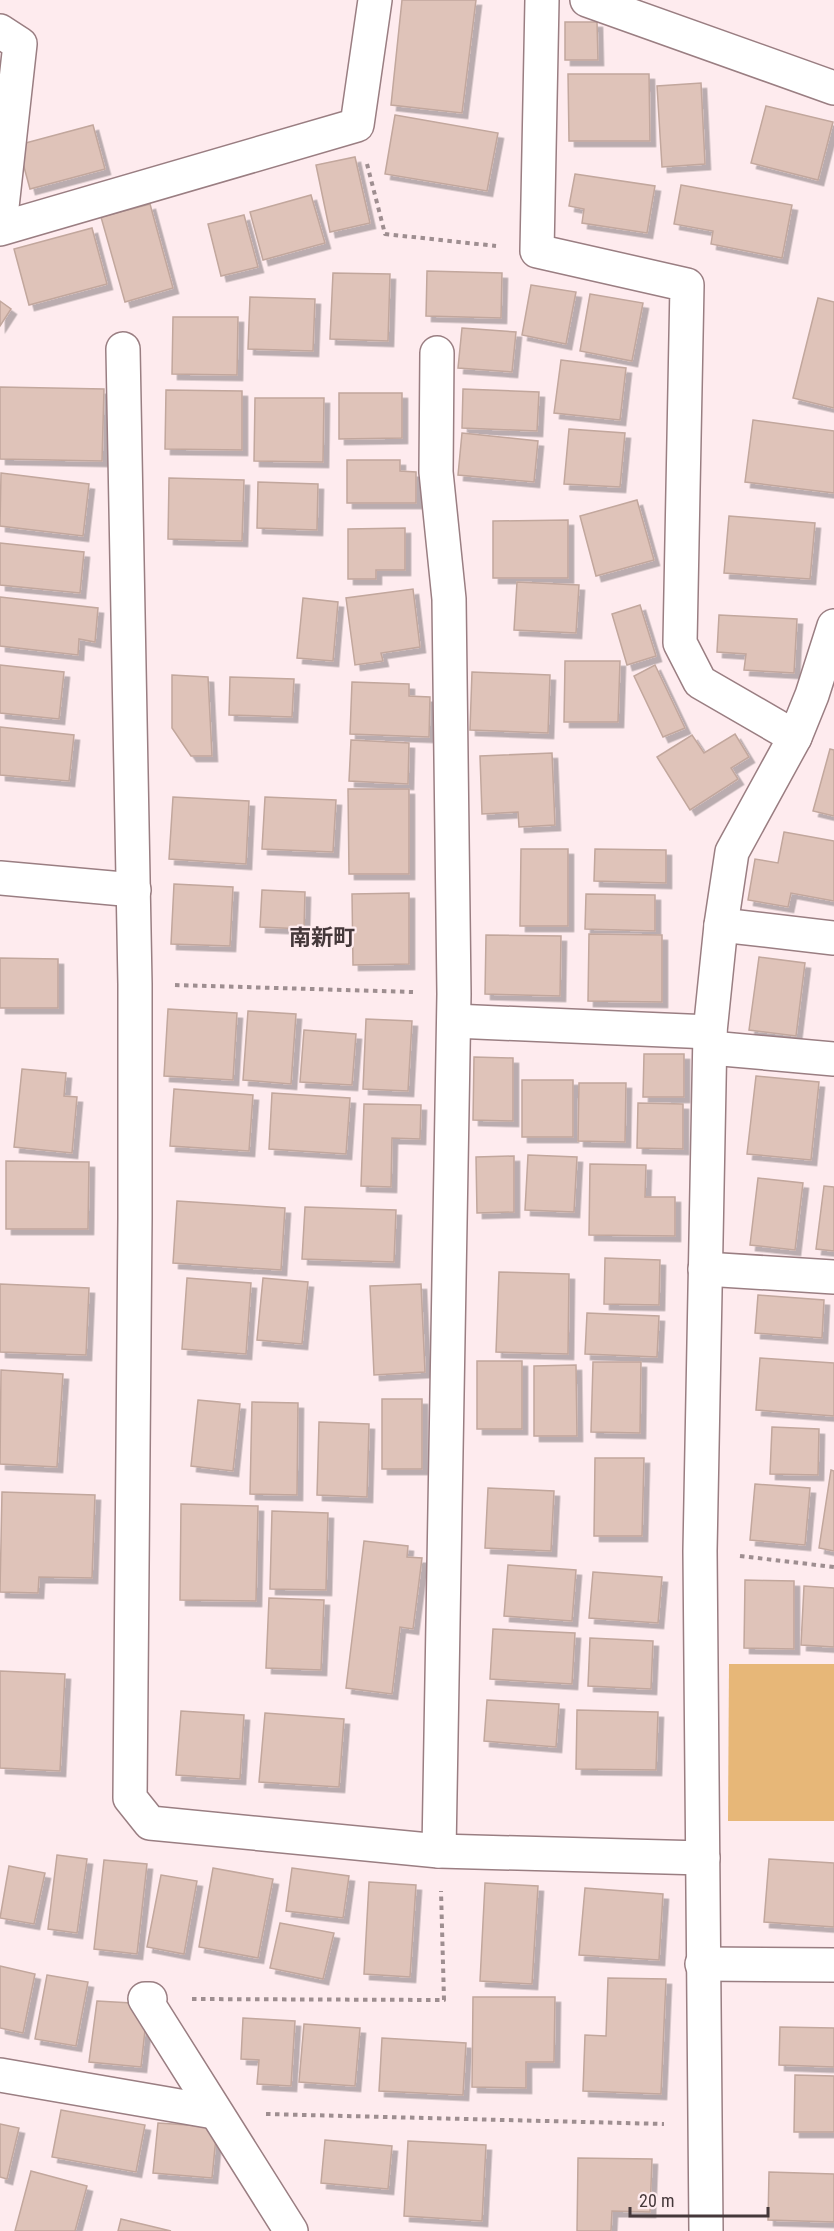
<svg xmlns="http://www.w3.org/2000/svg" width="834" height="2231" font-family="'Roboto Condensed','Noto Sans JP',sans-serif">
<style>
.green{fill:#e7b778}
.building{fill:#dfc3b9;stroke:#c2a79d;stroke-width:1.5;filter:url(#shadow)}
.lines{fill:none;stroke-linecap:round;stroke-linejoin:round}
.minor-casing{stroke:#9a7e82;stroke-width:36}
.path{stroke:#9e8e90;stroke-width:4;stroke-dasharray:4.5 4.5;stroke-linecap:butt}
.minor{stroke:#fff;stroke-width:33}
.labels{text-anchor:middle;dominant-baseline:central;stroke-width:4.5;stroke-linejoin:round;paint-order:stroke}
.quarter-label{font-size:22px;font-weight:bold;fill:#45383a;stroke:#feebee}
</style>
<defs>
<filter id="shadow"><feDropShadow dx="5.5" dy="5.5" stdDeviation="0" flood-color="#0004"/></filter>
</defs>
<rect width="100%" height="100%" fill="#feebee"/>
<path class="green" d="M729,1664H834V1821H728Z"/>
<g class="building">
<path d="M402,0H476L462,113L391,105Z"/>
<path d="M565,22H597L598,60H565Z"/>
<path d="M568,74H649L650,141H569Z"/>
<path d="M701,83L705,164L662,167L657,86Z"/>
<path d="M766,106L833,122L818,180L751,163Z"/>
<path d="M395,115L498,133L487,191L385,174Z"/>
<path d="M93,125L105,169L30,189L18,145Z"/>
<path d="M355,157L370,223L330,232L316,165Z"/>
<path d="M575,174L655,186L647,233L582,223L584,209L569,206Z"/>
<path d="M681,185L792,205L782,258L711,244L713,231L674,224Z"/>
<path d="M311,195L325,243L263,260L250,212Z"/>
<path d="M150,204L173,288L125,302L101,217Z"/>
<path d="M244,215L258,267L221,276L208,224Z"/>
<path d="M92,228L107,284L29,305L14,249Z"/>
<path d="M427,271L502,273L501,318L426,316Z"/>
<path d="M333,273L390,274L388,341L330,339Z"/>
<path d="M531,285L576,292L566,344L522,335Z"/>
<path d="M590,294L643,303L632,361L580,351Z"/>
<path d="M250,297L315,299L313,351L248,349Z"/>
<path d="M818,298L834,302V408L793,398Z"/>
<path d="M0,301L11,309L0,326Z"/>
<path d="M173,317H238L237,375L172,374Z"/>
<path d="M462,328L516,332L512,372L458,368Z"/>
<path d="M561,360L626,368L620,420L554,413Z"/>
<path d="M0,387L104,389L102,461L0,459Z"/>
<path d="M463,389L539,392L537,431L462,428Z"/>
<path d="M166,390L242,391V450L165,449Z"/>
<path d="M339,393H402V438L339,439Z"/>
<path d="M255,398H324L323,462L254,461Z"/>
<path d="M753,420L834,431V493L745,482Z"/>
<path d="M569,429L625,433L620,487L564,484Z"/>
<path d="M462,433L538,441L534,482L458,475Z"/>
<path d="M347,460H400V471L416,472V503H347Z"/>
<path d="M1,473L89,484L83,536L0,526Z"/>
<path d="M169,478L244,480L242,541L168,539Z"/>
<path d="M258,482L318,484L317,530L257,528Z"/>
<path d="M637,500L654,560L596,576L580,516Z"/>
<path d="M729,516L815,523L810,579L724,573Z"/>
<path d="M568,520V578H493V521Z"/>
<path d="M405,528V570H376V579H348V529Z"/>
<path d="M0,543L84,552L80,593L0,585Z"/>
<path d="M517,582L579,585L576,633L514,630Z"/>
<path d="M413,589L420,647L381,653L383,661L355,665L346,598Z"/>
<path d="M0,597L98,608L95,642L79,639L78,655L0,646Z"/>
<path d="M303,598L338,602L333,661L297,658Z"/>
<path d="M640,605L656,656L627,665L612,614Z"/>
<path d="M719,615L797,619L794,673L744,670L746,654L717,652Z"/>
<path d="M565,661H620L618,722H564Z"/>
<path d="M0,665L64,672L59,719L0,713Z"/>
<path d="M655,665L685,728L663,737L634,676Z"/>
<path d="M472,672L550,675L548,733L470,730Z"/>
<path d="M172,675L208,677L212,756H191L172,728Z"/>
<path d="M230,677L294,679L292,717L229,715Z"/>
<path d="M352,682L409,684V696L430,697L429,737L350,734Z"/>
<path d="M0,727L74,735L69,781L0,775Z"/>
<path d="M735,734L749,757L731,768L738,779L690,810L657,757L692,735L704,753Z"/>
<path d="M351,740L409,743L408,784L349,781Z"/>
<path d="M830,749L834,750V816L813,811Z"/>
<path d="M552,753L555,825L519,827L518,812L482,814L480,756Z"/>
<path d="M348,789H409V874H349Z"/>
<path d="M173,797L249,801L246,864L169,859Z"/>
<path d="M265,797L336,800L333,852L262,849Z"/>
<path d="M784,832L834,841V901L791,893L788,907L748,900L755,859L778,863Z"/>
<path d="M521,849H568V926H520Z"/>
<path d="M595,849L666,850V883L594,881Z"/>
<path d="M174,884L233,887L230,946L171,944Z"/>
<path d="M262,890L305,892L304,929L260,927Z"/>
<path d="M409,893V964L353,965L352,894Z"/>
<path d="M586,894L655,895V931L585,929Z"/>
<path d="M589,934L662,935V1002L588,1001Z"/>
<path d="M486,935L561,936L560,996L485,994Z"/>
<path d="M759,957L805,963L796,1036L749,1030Z"/>
<path d="M0,958L58,959V1008H0Z"/>
<path d="M168,1009L237,1013L233,1080L164,1076Z"/>
<path d="M248,1011L296,1014L291,1084L243,1080Z"/>
<path d="M366,1019L412,1021L408,1091L363,1089Z"/>
<path d="M304,1030L356,1034L352,1085L300,1082Z"/>
<path d="M644,1054H684V1097H643Z"/>
<path d="M474,1057L513,1058V1121L473,1120Z"/>
<path d="M22,1069L66,1073L64,1096L77,1097L72,1153L14,1147Z"/>
<path d="M756,1076L819,1082L811,1160L747,1154Z"/>
<rect x="522" y="1080" width="51" height="57"/>
<path d="M579,1083H626L625,1142L578,1141Z"/>
<path d="M174,1089L253,1095L249,1151L170,1146Z"/>
<path d="M272,1093L350,1098L346,1154L269,1149Z"/>
<path d="M638,1103L683,1104V1149L637,1148Z"/>
<path d="M364,1104L421,1105L420,1139L392,1138L391,1187L361,1186Z"/>
<path d="M528,1155L577,1157L574,1212L525,1210Z"/>
<path d="M514,1156V1212L477,1213L476,1157Z"/>
<path d="M6,1161L89,1162L88,1229H6Z"/>
<path d="M590,1164L646,1165L645,1197H675V1236L589,1235Z"/>
<path d="M758,1178L803,1183L795,1250L750,1245Z"/>
<path d="M824,1186L834,1187V1251L816,1249Z"/>
<path d="M177,1201L285,1208L281,1270L173,1263Z"/>
<path d="M305,1207L396,1210L394,1262L302,1259Z"/>
<path d="M605,1258L660,1260L659,1305L604,1304Z"/>
<path d="M499,1272L569,1274L568,1354L496,1352Z"/>
<path d="M187,1278L251,1283L246,1354L182,1349Z"/>
<path d="M263,1278L308,1282L302,1344L257,1340Z"/>
<path d="M0,1284L89,1288L86,1355L0,1352Z"/>
<path d="M421,1284L425,1372L374,1375L370,1286Z"/>
<path d="M758,1295L824,1300L822,1338L755,1333Z"/>
<path d="M587,1313L659,1316L657,1357L585,1354Z"/>
<path d="M760,1358L834,1363V1416L756,1410Z"/>
<rect x="477" y="1361" width="45" height="68"/>
<path d="M593,1362H641L640,1433L591,1432Z"/>
<path d="M576,1365L577,1436H534V1366Z"/>
<path d="M1,1370L63,1374L57,1467L0,1464Z"/>
<rect x="382" y="1399" width="40" height="70"/>
<path d="M198,1400L240,1404L233,1471L191,1466Z"/>
<path d="M252,1402L298,1403L297,1495L250,1494Z"/>
<path d="M319,1422L369,1424L367,1497L317,1495Z"/>
<path d="M772,1427L819,1429L818,1475L770,1474Z"/>
<path d="M595,1458H644L642,1536H594Z"/>
<path d="M831,1470L834,1471V1551L819,1548Z"/>
<path d="M755,1484L810,1488L805,1545L750,1540Z"/>
<path d="M488,1488L554,1491L551,1551L485,1548Z"/>
<path d="M2,1492L95,1495L92,1578L39,1577L38,1593L0,1592Z"/>
<path d="M181,1504L258,1506L256,1601L180,1600Z"/>
<path d="M272,1511L328,1513L326,1590L270,1589Z"/>
<path d="M364,1541L408,1546L407,1557L422,1558L413,1629L400,1627L392,1694L346,1688Z"/>
<path d="M508,1565L576,1570L572,1621L504,1616Z"/>
<path d="M593,1572L662,1577L658,1623L589,1618Z"/>
<path d="M745,1580L794,1581V1649L744,1648Z"/>
<path d="M804,1586L834,1588V1647L801,1645Z"/>
<path d="M269,1598L324,1600L321,1670L266,1668Z"/>
<path d="M493,1629L575,1633L572,1684L490,1679Z"/>
<path d="M590,1638L653,1641L651,1689L588,1686Z"/>
<path d="M0,1671L65,1674L60,1771L0,1768Z"/>
<path d="M487,1700L559,1704L556,1747L484,1741Z"/>
<path d="M577,1710L658,1712L656,1770L576,1769Z"/>
<path d="M181,1711L244,1715L240,1779L176,1775Z"/>
<path d="M265,1713L344,1719L339,1787L259,1782Z"/>
<path d="M57,1855L87,1859L77,1933L48,1929Z"/>
<path d="M769,1859L834,1863V1927L764,1922Z"/>
<path d="M104,1860L147,1864L137,1954L94,1949Z"/>
<path d="M9,1866L45,1873L34,1924L0,1918Z"/>
<path d="M213,1868L273,1879L258,1958L199,1947Z"/>
<path d="M292,1868L349,1876L343,1918L286,1911Z"/>
<path d="M161,1875L197,1881L184,1954L147,1947Z"/>
<path d="M369,1882L416,1885L410,1977L364,1974Z"/>
<path d="M485,1883L538,1886L532,1984L480,1981Z"/>
<path d="M585,1888L663,1894L659,1960L579,1955Z"/>
<path d="M280,1923L334,1933L323,1979L270,1968Z"/>
<path d="M0,1966L35,1974L23,2033L0,2028Z"/>
<path d="M47,1975L88,1982L76,2046L35,2039Z"/>
<path d="M608,1978L666,1979L661,2094L583,2091L585,2035L606,2036Z"/>
<path d="M473,1997H555L554,2062H526V2088L472,2087Z"/>
<path d="M97,2001L132,2003L145,2030L141,2067L89,2062Z"/>
<path d="M243,2018L295,2021L291,2086L257,2084L259,2060L241,2059Z"/>
<path d="M304,2024L360,2028L355,2086L299,2082Z"/>
<path d="M780,2027L834,2028V2067L779,2065Z"/>
<path d="M382,2038L466,2043L463,2095L379,2091Z"/>
<path d="M795,2075L834,2076V2132H794Z"/>
<path d="M61,2110L145,2125L136,2172L52,2157Z"/>
<path d="M158,2123L217,2127L212,2178L153,2173Z"/>
<path d="M0,2124L19,2128L7,2179L0,2177Z"/>
<path d="M325,2140L392,2146L388,2189L321,2183Z"/>
<path d="M408,2141L486,2145L482,2221L404,2216Z"/>
<path d="M578,2158L652,2159L650,2212L612,2211L611,2231H577Z"/>
<path d="M31,2171L87,2186L75,2231H15Z"/>
<path d="M769,2172L834,2174V2222L768,2220Z"/>
<path d="M121,2219L171,2231H118Z"/>
</g>
<g class="lines">
<defs>
<g id="minor">
<path d="M542,0L537,251L687,285L680,643L700,682L795,737L732,852L721,925L710,1032L700,1551L706,2231"/>
<path d="M587,0L834,88"/>
<path d="M0,31L20,44L0,225"/>
<path d="M0,229L357,125L375,0"/>
<path d="M123,349L135,984V1218L130,1798L150,1823L439,1851L703,1858"/>
<path d="M437,353L436,472L449,599L454,994L439,1851"/>
<path d="M795,737L812,695L834,626"/>
<path d="M0,878L134,890"/>
<path d="M721,925L834,938"/>
<path d="M454,1021L710,1032"/>
<path d="M711,1048L834,1059"/>
<path d="M705,1269L834,1277"/>
<path d="M702,1964L834,1965"/>
<path d="M150,1999H145L291,2231"/>
<path d="M0,2075L214,2112"/>
</g>
</defs>
<use href="#minor" class="minor-casing"/>
<g class="path">
<path d="M367,164L385,234L496,246"/>
<path d="M175,985L413,992"/>
<path d="M740,1556L834,1567"/>
<path d="M192,1999L444,2000L441,1891"/>
<path d="M266,2114L664,2124"/>
</g>
<use href="#minor" class="minor"/>
</g>
<g class="labels">
<g class="quarter-label">
<text x="322" y="937">南新町</text>
</g>
</g>
<path d="M630 2207v9h138v-9" fill="none" stroke="#45383a" stroke-width="3"/>
<text x="639" y="2207" font-size="18" fill="#45383a" stroke="#feebee" stroke-width="4.5" paint-order="stroke">20 m</text>
</svg>
